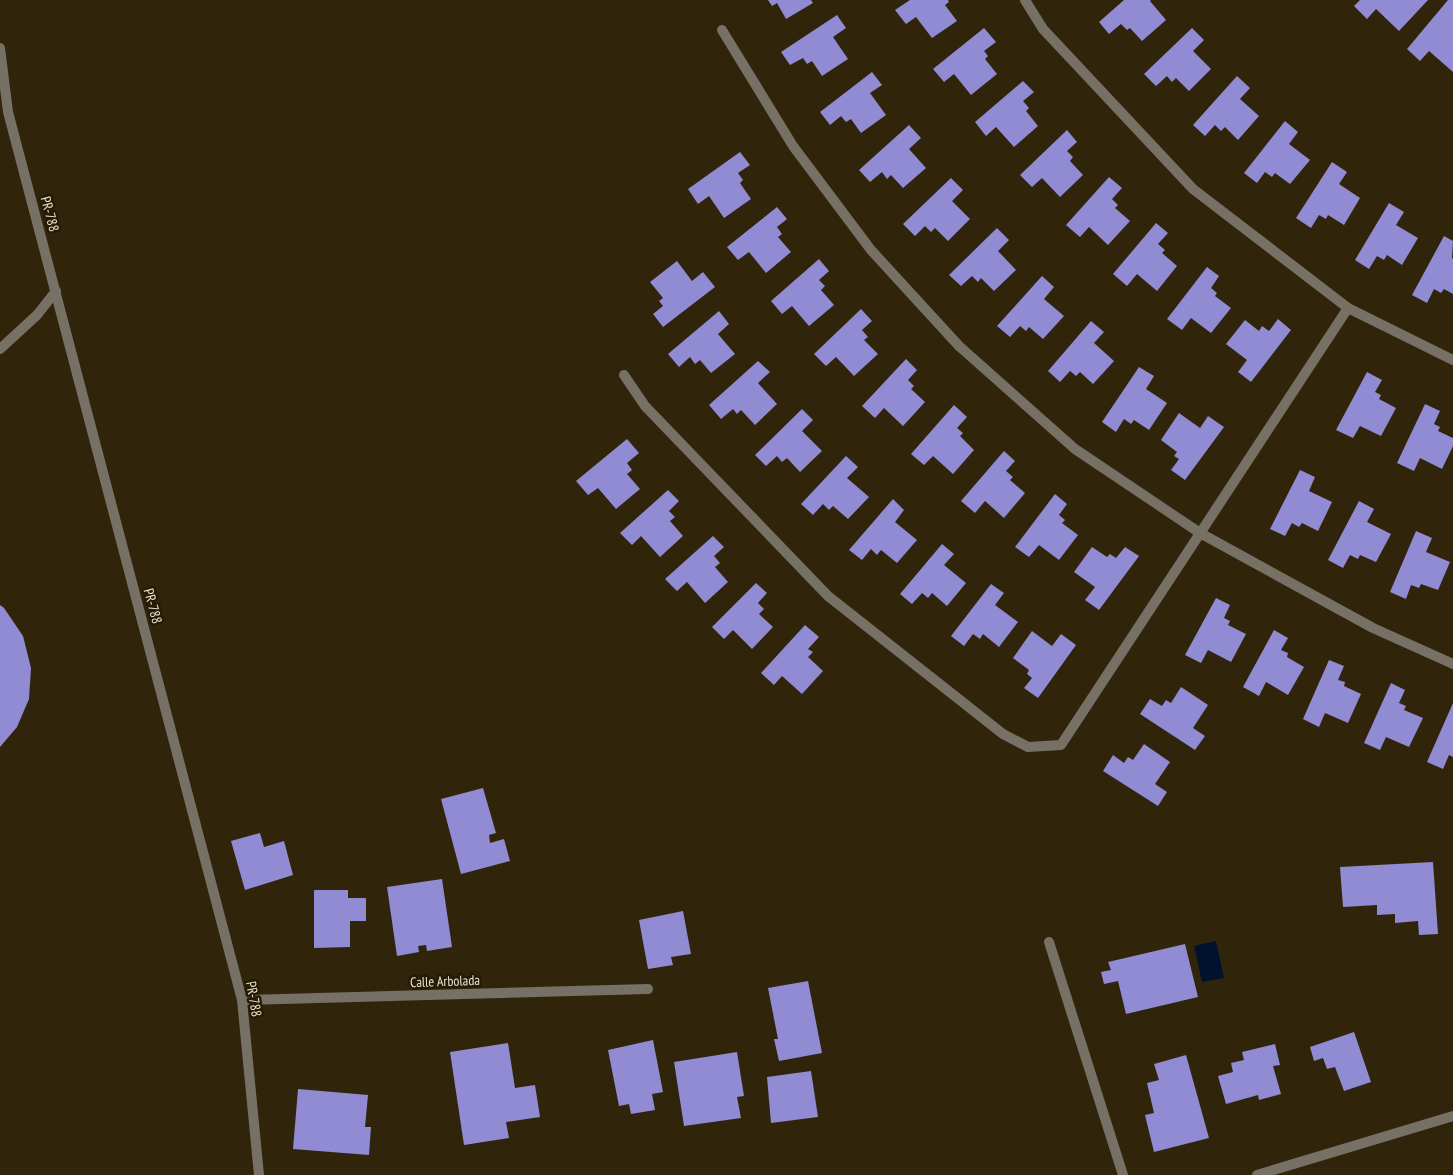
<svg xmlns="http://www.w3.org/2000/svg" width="1453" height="1175" font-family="'PT Sans Narrow',sans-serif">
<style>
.water{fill:#00122d}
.building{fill:#908bd3}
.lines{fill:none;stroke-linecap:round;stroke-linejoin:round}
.minor{stroke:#777064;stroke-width:10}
.tertiary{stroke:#777064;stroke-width:10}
.labels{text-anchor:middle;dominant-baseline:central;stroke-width:5;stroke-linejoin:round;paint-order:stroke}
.street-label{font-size:14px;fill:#e7e1d1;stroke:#261c03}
</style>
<rect width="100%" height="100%" fill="#30250b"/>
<path class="water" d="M1216,941L1224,978L1202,982L1194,946Z"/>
<g class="building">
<path d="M768,0H811L813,3L786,19L777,3L772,6Z"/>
<path d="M910,0H948L949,2L945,5L957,21L932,38L916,17L906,24L895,10Z"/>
<path d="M1124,0H1151L1150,1L1166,20L1142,41L1130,28L1127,30L1121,24L1109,34L1099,22Z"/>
<path d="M1360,0H1428L1399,31L1376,9L1367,19L1354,6Z"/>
<path d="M1448,0H1453V72L1429,51L1420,61L1407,49Z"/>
<path d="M837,15L846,28L833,37L848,59L822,76L812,61L807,64L803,58L790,65L781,52Z"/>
<path d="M984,28L996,42L984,51L988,56L985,59L997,74L971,95L954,74L944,82L933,69Z"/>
<path d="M1192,28L1204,40L1193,51L1211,69L1189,91L1176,78L1172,82L1167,76L1156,86L1144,74Z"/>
<path d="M872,72L882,85L870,93L886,115L861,133L851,119L846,122L841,116L830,125L820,112Z"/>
<path d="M1237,76L1250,88L1240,99L1259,116L1238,140L1225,127L1221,131L1215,125L1205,136L1193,125Z"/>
<path d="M1023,81L1034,92L1023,101L1029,108L1026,111L1038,126L1014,147L996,127L986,136L975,122Z"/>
<path d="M1285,121L1298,132L1289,144L1310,160L1290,184L1275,173L1272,177L1265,172L1257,183L1244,173Z"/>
<path d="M909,125L921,138L909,149L926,168L903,188L891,175L887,179L882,172L870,182L859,170Z"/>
<path d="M1067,130L1077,142L1067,151L1073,157L1070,161L1083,175L1060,197L1042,178L1032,187L1020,175Z"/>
<path d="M740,152L750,165L738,173L743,180L740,183L751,199L724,218L709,196L698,204L688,189Z"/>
<path d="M1332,162L1347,172L1339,184L1360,198L1344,225L1328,215L1326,219L1319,215L1311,228L1296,218Z"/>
<path d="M1109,177L1122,188L1112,199L1118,205L1115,208L1130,221L1108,245L1089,227L1080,237L1066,225Z"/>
<path d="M951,178L963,190L952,201L970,219L948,241L935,228L931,232L925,226L915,236L903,224Z"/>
<path d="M1389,203L1404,212L1396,225L1418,238L1402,265L1387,255L1384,260L1377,256L1369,269L1355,260Z"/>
<path d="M777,207L787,219L777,227L782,234L778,237L791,252L766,273L749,252L738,260L727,247Z"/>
<path d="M1156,223L1168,233L1158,244L1165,250L1162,253L1177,266L1157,291L1137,274L1127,286L1113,274Z"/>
<path d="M997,228L1009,240L998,251L1016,270L994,291L981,278L978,282L972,276L961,286L949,275Z"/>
<path d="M1444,236L1453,241L1452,258L1453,259V294L1444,289L1441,293L1434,289L1427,303L1412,295Z"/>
<path d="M819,259L829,271L819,280L825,286L821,290L834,305L809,326L792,306L782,314L771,301Z"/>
<path d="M677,261L692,281L703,272L715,287L663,327L653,314L663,306L659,301L663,298L650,282Z"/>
<path d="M1207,267L1219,276L1211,288L1217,293L1215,296L1231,308L1211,333L1191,318L1182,330L1167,319Z"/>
<path d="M1042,276L1054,287L1044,299L1064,316L1043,339L1029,327L1026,331L1020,326L1010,337L997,326Z"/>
<path d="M861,309L872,321L862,330L868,337L864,340L878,354L854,376L836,357L826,366L814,354Z"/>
<path d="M719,311L729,324L718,334L735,354L711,373L700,360L695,364L690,357L679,367L668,354Z"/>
<path d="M1278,319L1291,330L1251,382L1238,372L1247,360L1226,344L1245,320L1259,331L1262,326L1269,331Z"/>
<path d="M1091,321L1104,332L1094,343L1114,361L1093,384L1080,372L1076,376L1070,371L1060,382L1048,371Z"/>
<path d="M906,359L917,370L908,380L914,386L911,389L925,402L903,426L884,408L875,418L862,406Z"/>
<path d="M758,361L770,372L758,383L777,404L755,425L741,410L737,414L733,409L721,419L709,405Z"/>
<path d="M1139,367L1154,376L1146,389L1167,403L1149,430L1134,420L1131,424L1124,419L1116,432L1102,422Z"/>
<path d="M1367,372L1382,380L1375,392L1381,395L1379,399L1396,408L1381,436L1360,426L1353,438L1336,430Z"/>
<path d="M1425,404L1440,411L1434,424L1440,427L1438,431L1453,438V446L1442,469L1420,458L1414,471L1397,463Z"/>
<path d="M954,405L967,417L957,428L963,433L960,436L974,450L953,474L933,456L924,465L911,454Z"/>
<path d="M802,409L813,420L802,431L822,451L800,472L787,458L782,462L777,456L766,466L755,455Z"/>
<path d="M1179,413L1200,428L1208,416L1224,427L1185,480L1171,470L1179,459L1174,456L1177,452L1161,440Z"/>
<path d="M627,439L639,453L627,463L632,470L627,474L640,489L616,509L598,488L588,495L576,481Z"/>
<path d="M1004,451L1015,461L1006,471L1013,477L1010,480L1025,493L1004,518L985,501L975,513L961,501Z"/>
<path d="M846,456L858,467L847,478L869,497L848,519L833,506L829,510L823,504L813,515L801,504Z"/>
<path d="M1300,470L1315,477L1309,491L1332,502L1318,531L1302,523L1299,527L1292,523L1285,536L1270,529Z"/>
<path d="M668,490L679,501L669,511L675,517L670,521L683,536L660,557L641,536L632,545L620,533Z"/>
<path d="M1055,494L1067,504L1059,515L1065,520L1062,523L1078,535L1059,560L1039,545L1029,557L1015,547Z"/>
<path d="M893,499L904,510L895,522L917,540L897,563L881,550L877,555L871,549L862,560L849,550Z"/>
<path d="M1359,501L1374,509L1367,522L1391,534L1376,562L1360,555L1358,559L1350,555L1343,568L1328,560Z"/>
<path d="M1416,531L1432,538L1426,552L1450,562L1438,590L1421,584L1419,588L1411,585L1406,599L1390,592Z"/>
<path d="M713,536L724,547L714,556L720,563L715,567L728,582L705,603L687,582L677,591L665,579Z"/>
<path d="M942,544L954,554L944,565L966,583L947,606L932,593L928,598L922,593L912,604L900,594Z"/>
<path d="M1092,547L1107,557L1110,554L1116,558L1125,547L1139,556L1099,610L1085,600L1095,587L1074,572Z"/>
<path d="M756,583L767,593L758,603L764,609L759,614L773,627L752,649L733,630L724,639L712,627Z"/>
<path d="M991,584L1004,593L995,605L1018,622L999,647L983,634L980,639L973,634L964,646L951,636Z"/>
<path d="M1216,598L1230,605L1224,618L1230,621L1228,625L1246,634L1231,662L1208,650L1201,663L1185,655Z"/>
<path d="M0,605L4,608L23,636L31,668L29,699L17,727L0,747Z"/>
<path d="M805,625L819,637L808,649L813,652L808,657L823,671L802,694L782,676L774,685L761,673Z"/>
<path d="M1274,630L1288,638L1281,650L1288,653L1287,657L1304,667L1288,695L1266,682L1259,696L1243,687Z"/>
<path d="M1032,631L1052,646L1061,634L1076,645L1038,698L1024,688L1032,678L1027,674L1029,670L1013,658Z"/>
<path d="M1329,660L1344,666L1338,680L1345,682L1344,686L1361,694L1348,723L1325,713L1319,727L1303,719Z"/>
<path d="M1391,683L1405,690L1399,703L1406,706L1404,710L1423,718L1409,747L1386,737L1380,750L1364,743Z"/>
<path d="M1181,687L1208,705L1193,728L1205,736L1195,750L1140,714L1150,699L1162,706L1166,700L1171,703Z"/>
<path d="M1453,703V757L1449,755L1443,769L1427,762Z"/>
<path d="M1144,744L1170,762L1155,784L1167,792L1158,806L1103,771L1113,755L1124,763L1128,757L1133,760Z"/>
<path d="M483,788L496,833L489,835L490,843L504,839L510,861L461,874L441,799Z"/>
<path d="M260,833L264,847L284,841L293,875L245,890L231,841Z"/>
<path d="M1433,862L1438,934L1419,935L1418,921L1395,923V914L1377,915V905L1343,907L1340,867Z"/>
<path d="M442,879L452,947L427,951L426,945L418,946L419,952L397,956L387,887Z"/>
<path d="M314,890H348V898H366V921H350V947L314,948Z"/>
<path d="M683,911L691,954L671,957L673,965L648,969L639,920Z"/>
<path d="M1185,944L1198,997L1126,1014L1118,981L1104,984L1101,972L1111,970L1108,962Z"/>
<path d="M808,981L822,1053L779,1061L774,1039H778L768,988Z"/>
<path d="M1354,1032L1371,1082L1344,1091L1335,1067L1327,1069L1323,1058L1314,1061L1310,1047Z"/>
<path d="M653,1040L663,1092L652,1094L655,1110L631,1114L629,1104L619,1106L608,1050Z"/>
<path d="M508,1043L515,1088L535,1085L540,1117L506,1122L509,1138L464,1145L450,1052Z"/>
<path d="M1275,1044L1280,1065L1273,1066L1281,1094L1259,1100L1258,1095L1226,1104L1218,1076L1233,1072L1231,1063L1244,1060L1242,1052Z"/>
<path d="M737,1052L744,1096L737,1097L741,1118L684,1126L674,1062Z"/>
<path d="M1186,1055L1209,1138L1154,1152L1145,1115L1154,1113L1147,1083L1159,1080L1154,1064Z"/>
<path d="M811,1071L818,1117L771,1123L767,1077Z"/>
<path d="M298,1089L368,1095L365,1127H371L369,1155L293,1149Z"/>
</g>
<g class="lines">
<g class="minor">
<path d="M1025,0L1043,29L1193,189L1348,308L1453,360"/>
<path d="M722,30L793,146L871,250L959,346L1075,449L1200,533L1373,628L1453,664"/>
<path d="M0,349L37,315L56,291"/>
<path d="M624,375L645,406L828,596L1003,734L1028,747L1061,745L1348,308"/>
<path d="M1049,942L1123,1175"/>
<path d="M242,1000L648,989"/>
<path d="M1257,1175L1453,1116"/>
</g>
<path class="tertiary" d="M0,48L8,112L242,1000L259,1175"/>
</g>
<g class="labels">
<g class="street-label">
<text transform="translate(50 214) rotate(75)">PR-788</text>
<text transform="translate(153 606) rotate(75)">PR-788</text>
<text transform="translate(445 981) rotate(-2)">Calle Arbolada</text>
<text transform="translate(254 999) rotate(80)">PR-788</text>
</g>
</g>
</svg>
